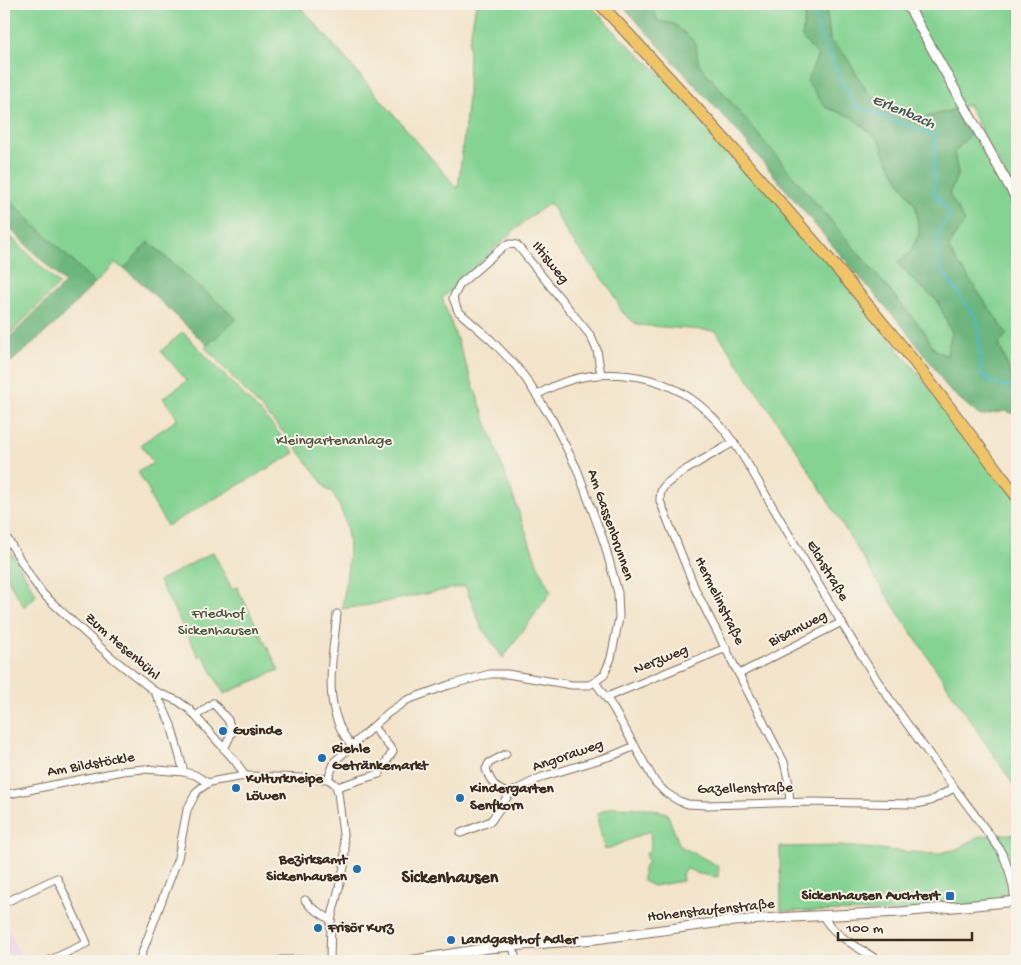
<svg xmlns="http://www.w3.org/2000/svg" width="1021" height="965" font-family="'Gochi Hand',sans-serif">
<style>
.built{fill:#ead1ec}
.green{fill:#85d393;stroke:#607e58}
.forest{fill:#6cb57d;stroke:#54704e}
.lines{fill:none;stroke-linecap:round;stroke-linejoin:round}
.stream{stroke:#4ebbc9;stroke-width:2.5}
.minor-casing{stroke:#7b6b5b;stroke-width:9}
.tertiary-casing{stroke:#7b6b5b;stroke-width:11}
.primary-casing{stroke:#7b6b5b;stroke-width:13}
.minor{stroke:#fff;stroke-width:7}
.tertiary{stroke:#fff;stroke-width:9}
.primary{stroke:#f0c469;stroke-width:11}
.poi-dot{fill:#1f6fb2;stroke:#f7f3e8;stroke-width:2}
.labels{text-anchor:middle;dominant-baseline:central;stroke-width:4;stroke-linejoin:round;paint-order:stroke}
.street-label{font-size:15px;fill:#3b2a1e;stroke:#f7f3e8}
.park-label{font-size:15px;fill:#4e543b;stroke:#f7f3e8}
.poi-label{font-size:15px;font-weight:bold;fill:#3b2a1e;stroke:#f7f3e8;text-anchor:start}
.water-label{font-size:16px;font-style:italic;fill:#415651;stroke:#f7f3e8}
.quarter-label{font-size:18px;font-weight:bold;fill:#3b2a1e;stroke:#f7f3e8}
</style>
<rect width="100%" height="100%" fill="#f7f3e8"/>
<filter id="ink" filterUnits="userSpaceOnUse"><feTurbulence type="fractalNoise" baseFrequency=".02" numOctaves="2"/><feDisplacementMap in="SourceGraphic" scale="10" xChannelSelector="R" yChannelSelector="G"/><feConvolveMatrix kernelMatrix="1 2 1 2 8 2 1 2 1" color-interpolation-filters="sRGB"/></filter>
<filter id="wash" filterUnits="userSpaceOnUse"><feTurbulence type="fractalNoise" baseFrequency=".0096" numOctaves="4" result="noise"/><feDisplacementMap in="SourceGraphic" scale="20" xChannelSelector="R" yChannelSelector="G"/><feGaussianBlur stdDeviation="1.12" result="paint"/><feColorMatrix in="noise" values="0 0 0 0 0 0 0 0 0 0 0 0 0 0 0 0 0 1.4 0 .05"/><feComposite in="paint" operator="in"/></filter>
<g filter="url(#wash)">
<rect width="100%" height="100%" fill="#f3e4cb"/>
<path class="built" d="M4,922L12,938L23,961H4Z"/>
<g class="green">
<path d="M4,4H302L300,6L458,189L468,98L469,43L476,4H589L625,42L681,92L795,220L1017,497V790L879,584L799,454L716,331L637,325L622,312L613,293L568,235L550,203C509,229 479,268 442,298L537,563L551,592L503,658L482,628L465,586L369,605L342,609C345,584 352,555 347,530C345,516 338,503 331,490L329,492L293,443L205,347L236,320L149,242L124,269L115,263L95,283L4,195Z"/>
<path d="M650,4H803L806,10L802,38L818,55L825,107L852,117L879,140L886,157L902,185L916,207L919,234L910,253L898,262L913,280L937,300L952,333L946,356L934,349L924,331L698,63L696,43L674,24L658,21Z"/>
<path d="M826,4H1017V196L968,105L960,108L923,118L897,114L868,93L845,55L830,40Z"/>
<path d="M973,131L1017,211V383L1014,384L999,343L1006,333L949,250L953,238L965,222L949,194L958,174L954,153Z"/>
<path d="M4,230L59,284L4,340Z"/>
<path d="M183,332L267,419L295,453L167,526L149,495L151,494L138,472L153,463L141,444L178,419L163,398L187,381L161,351Z"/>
<path d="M4,540L36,594L34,598L24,607L4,573Z"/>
<path d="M213,552L232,589L237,587L279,670L224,694L203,655L199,657L159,581Z"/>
<path d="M612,807L648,808L667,813L680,846L719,866L718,877L699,874L688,869L682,873L683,881L653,886L643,881V869L648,861L645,855L651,848L650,831L605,850L598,823V813Z"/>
<path d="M1004,834L1017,835V879L1011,883L1015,901L901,912L781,911L780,847L841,846L935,854L957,849L980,836Z"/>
</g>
<g class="forest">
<path d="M621,4H650L658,21L674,24L696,43L698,63L924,331L934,349L946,356L952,333L937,300L913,280L897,262L910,253L919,234L916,207L902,185L886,157L879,140L852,117L825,107L807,81L818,55L802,38L806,10L803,4H826L830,40L845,55L867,92L897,113L923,118L960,108L973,131L954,153L958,174L949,194L965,222L953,238L949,250L1007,334L999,344L1014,384L1017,383V415L1006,411L980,416L948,389L934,367L904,328L831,244L737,131Z"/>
<path d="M4,195L95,283L56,323L10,363L4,356V343L65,283L4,223Z"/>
<path d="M148,242L237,319L207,345L138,280L124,269Z"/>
</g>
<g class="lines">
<path class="stream" d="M813,4L819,32L854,105L935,136L934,192L951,215L938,232L939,266L978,321L981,374L995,384L1017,388"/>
</g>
</g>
<g filter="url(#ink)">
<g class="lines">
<defs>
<g id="minor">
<path d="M537,395C585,365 652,368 697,403C732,430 752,472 774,509C807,565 840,622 875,677C913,736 958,791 999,848C1008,863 1013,883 1015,900C1016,911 1015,921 1017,932"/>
<path d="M734,442C719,451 670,476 662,489C660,493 660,497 660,501L696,591L784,762L788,779L790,803"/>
<path d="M4,533L32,579L43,594L110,656L154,691L163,707L171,725L184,772L195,775L208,783"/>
<path d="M337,614C333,657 320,709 352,746"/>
<path d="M739,674L842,622"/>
<path d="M595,682L612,706L655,782L666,793L679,801L688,804L706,805L811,802L916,804L930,801L954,788"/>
<path d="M154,691L178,701L189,709L236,762L245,776"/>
<path d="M607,697L726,648"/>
<path d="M196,716L213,703L228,720L232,732L224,749"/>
<path d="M506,754L489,763L486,769C490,781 498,792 510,793"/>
<path d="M328,779L335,761L388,713L407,700L449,685L490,674H507L572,685H589L595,682L604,675L611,658L619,618L618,593L604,542L577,469L553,421L526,379L516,366L491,340L458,311L453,298L460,284L504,246L510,244L517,245L590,335L597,350L601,375"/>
<path d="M337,787L379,774L393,751L373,727"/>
<path d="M4,795L122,771L145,769L184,772"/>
<path d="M461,833L491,821L510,793L542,777L614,755L635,746"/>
<path d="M305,900L311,907L331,920"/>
<path d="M4,903L57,878L87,943L48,961"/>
<path d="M823,915C830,934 863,950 879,961"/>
<path d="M513,945L516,961"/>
<path d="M139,961L178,858L187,810L197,791L208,783L215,781L245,776L328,779L335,784L338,792L345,851L344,867L331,920L330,961"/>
</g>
<g id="tertiary">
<path d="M907,4L1017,200"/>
<path d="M281,961H313"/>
<path d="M409,961L488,948L595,939L722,922L792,917L901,912L1017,901"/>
</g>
<path id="primary" d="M600,4C704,114 804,227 900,344C940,394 979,446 1017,497"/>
</defs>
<use href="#minor" class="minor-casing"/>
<use href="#tertiary" class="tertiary-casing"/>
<use href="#primary" class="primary-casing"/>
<use href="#minor" class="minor"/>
<use href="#tertiary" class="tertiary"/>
<use href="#primary" class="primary"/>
</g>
</g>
<g class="poi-dot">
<circle cx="223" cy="731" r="5"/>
<circle cx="322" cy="758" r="5"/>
<circle cx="236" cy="788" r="5"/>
<circle cx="460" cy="798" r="5"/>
<circle cx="357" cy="869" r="5"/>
<rect x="945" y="891" width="10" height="10" rx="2.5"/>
<circle cx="318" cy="928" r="5"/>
<circle cx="451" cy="940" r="5"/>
</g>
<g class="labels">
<g class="street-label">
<text transform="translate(550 263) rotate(51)">Iltisweg</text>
<text transform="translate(610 525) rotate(71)">Am Gassenbrunnen</text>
<text transform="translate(827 571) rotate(59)">Elchstraße</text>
<text transform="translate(719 601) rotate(64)">Hermelinstraße</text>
<text transform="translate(798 629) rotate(-27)">Bisamweg</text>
<text transform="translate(122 647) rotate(41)">Zum Hesenbühl</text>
<text transform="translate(661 660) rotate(-22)">Nerzweg</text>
<text transform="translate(568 756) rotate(-19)">Angoraweg</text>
<text transform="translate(91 765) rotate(-10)">Am Bildstöckle</text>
<text transform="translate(745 789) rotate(-1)">Gazellenstraße</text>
<text transform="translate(711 911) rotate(-6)">Hohenstaufenstraße</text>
</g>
<g class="park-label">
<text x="334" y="441">Kleingartenanlage</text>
<text x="218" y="614">Friedhof<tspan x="218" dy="17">Sickenhausen</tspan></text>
</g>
<g class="poi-label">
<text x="233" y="731">Gusinde</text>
<text x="332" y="749">Riehle<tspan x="332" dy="17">Getränkemarkt</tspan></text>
<text x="246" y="779">Kulturkneipe<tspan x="246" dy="17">Löwen</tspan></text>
<text x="470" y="789">Kindergarten<tspan x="470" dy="17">Senfkorn</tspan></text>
<text x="347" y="860" text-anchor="end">Bezirksamt<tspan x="347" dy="17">Sickenhausen</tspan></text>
<text x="940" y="896" text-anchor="end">Sickenhausen Auchtert</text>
<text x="328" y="928">Frisör Kurz</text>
<text x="461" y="940">Landgasthof Adler</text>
</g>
<g class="water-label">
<text transform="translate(903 113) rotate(23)">Erlenbach</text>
</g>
<g class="quarter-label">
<text x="450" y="878">Sickenhausen</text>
</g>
</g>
<rect width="1021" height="965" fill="none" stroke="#f7f3e8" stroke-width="20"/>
<path d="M838 932v8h134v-8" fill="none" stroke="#3b2a1e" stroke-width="2.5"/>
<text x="846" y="932" font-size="15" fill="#3b2a1e" stroke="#f7f3e8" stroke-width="4" paint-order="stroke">100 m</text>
</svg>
